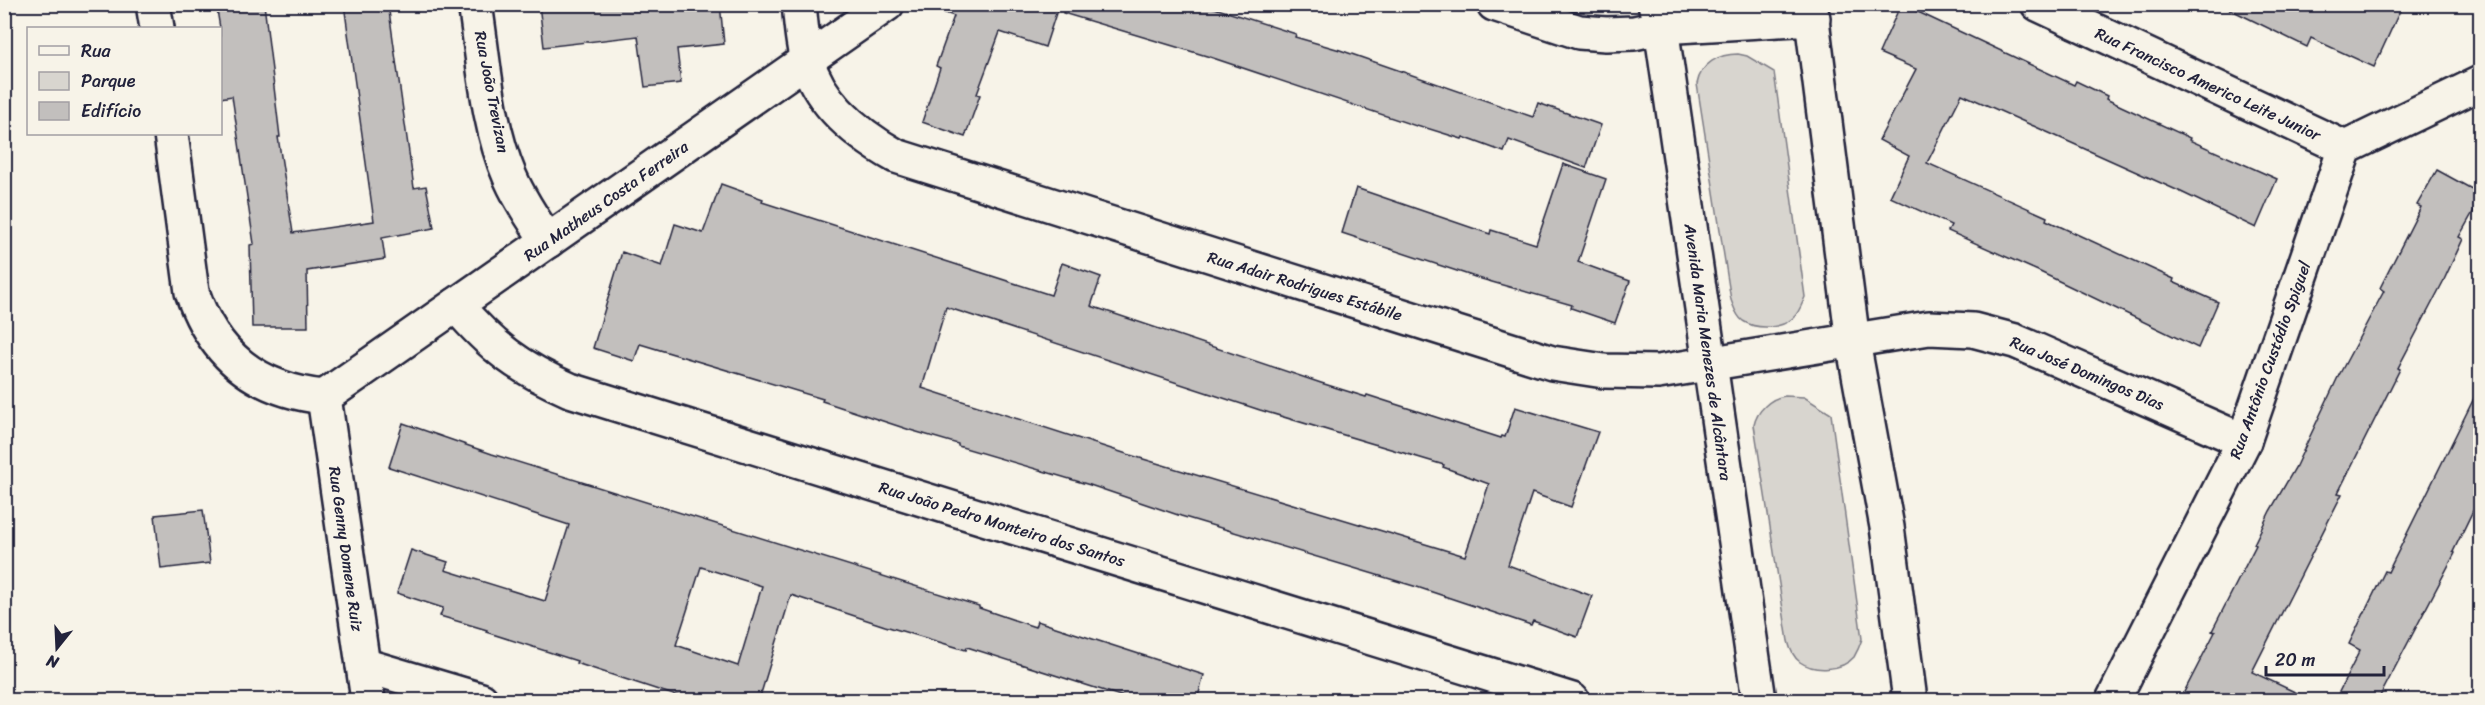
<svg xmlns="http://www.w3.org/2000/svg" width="2485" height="705" font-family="Sriracha,sans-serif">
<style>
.green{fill:#d8d5cf;stroke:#7d7c85;stroke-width:1.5}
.building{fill:#c2bfbd;stroke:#22223b;stroke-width:1.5;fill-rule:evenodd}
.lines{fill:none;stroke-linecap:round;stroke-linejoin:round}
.minor-casing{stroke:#22223b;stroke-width:38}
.minor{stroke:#f7f3e8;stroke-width:33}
.labels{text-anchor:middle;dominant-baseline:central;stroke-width:4.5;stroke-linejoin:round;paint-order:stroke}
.street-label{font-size:16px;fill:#22223b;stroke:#f7f3e8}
</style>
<rect width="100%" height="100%" fill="#f7f3e8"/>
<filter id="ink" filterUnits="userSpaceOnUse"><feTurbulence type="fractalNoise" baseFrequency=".0167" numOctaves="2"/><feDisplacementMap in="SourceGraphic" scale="12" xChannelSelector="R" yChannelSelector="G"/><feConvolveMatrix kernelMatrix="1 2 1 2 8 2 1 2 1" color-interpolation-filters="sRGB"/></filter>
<g filter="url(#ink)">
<g class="green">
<path d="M1738,54L1747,56L1774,72L1805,297C1802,304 1799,313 1793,318C1781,329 1757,330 1743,321C1736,316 1734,307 1731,300L1697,84C1701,63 1719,54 1738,54Z"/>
<path d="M1785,396L1804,397L1831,414L1862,639C1860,645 1857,652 1854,657C1842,671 1814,672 1800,662C1793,657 1790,649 1788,641L1754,425C1757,411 1770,398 1785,396Z"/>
</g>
<g class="building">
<path d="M216,4H264L280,137H278L293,233L374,221L344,4H388L414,188L426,186L434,228L382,238L385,259L307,271L308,327H252L250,245L254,244L232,96L220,98V28Z"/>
<path d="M539,4H720L724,44L677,49L681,83L645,87L638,36L544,47Z"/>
<path d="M937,4H1059L1045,47L1000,32L977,94L980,95L965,137L922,122L940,68L936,66L954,16L936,10Z"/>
<path d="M1064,4H1202L1296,34L1295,37L1340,50L1533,117L1538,103L1601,125L1586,168L1509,140L1504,152L1463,137L1462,139L1417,125L1416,126L1210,57L1063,13Z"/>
<path d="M1901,4L2074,85L2076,81L2107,96L2106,99L2190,138L2189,140L2277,179L2256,228L2181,192L1962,94L1927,163L2047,217L2046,220L2174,279L2173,282L2218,302L2198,348L2038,271L1948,231L1951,225L1890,197L1909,156L1879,140L1916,69L1879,53Z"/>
<path d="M2219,4H2403L2374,67L2311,38L2307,47Z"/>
<path d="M1563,164L1606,179L1578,262L1630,281L1615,323L1571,308L1572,305L1478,278L1342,233L1356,188L1490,234L1491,230L1536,244Z"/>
<path d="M2437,170L2481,194V198L2459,237L2463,239L2443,282L2398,368L2400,369L2338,493L2342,494L2252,672L2312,700H2180L2215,632L2212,631L2256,545L2254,544L2270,511L2295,468L2338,377L2384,291L2380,288L2421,207L2417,205Z"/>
<path d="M721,184L763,199L762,202L1051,295L1062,263L1101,277L1091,306L1321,383L1366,397L1367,395L1501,438L1502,436L1505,437L1515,407L1598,432L1571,507L1532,493L1508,565L1592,596L1577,637L1533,621L1531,625L1417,587L1181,516L1090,485L958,446V444L910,430L822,401L823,399L640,344L634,361L593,348L622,252L662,266L675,224L703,233ZM946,307L1260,410L1444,465L1443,467L1489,484L1465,556L1130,455L922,388Z"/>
<path d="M2481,384V494L2453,552L2455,553L2378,700H2335L2360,650L2349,644L2385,571L2388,572Z"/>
<path d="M403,423L492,454L979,606V608L1035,627L1037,621L1204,675L1197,700H1133L967,647L966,650L885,626L791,595L759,700H689L576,663L577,661L486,632L487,630L440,616L443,608L397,593L411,550L448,562L445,570L545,601L569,525L389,467ZM701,567L762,586L738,666L676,645Z"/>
<path d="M203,510L210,563L161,569L155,515Z"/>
</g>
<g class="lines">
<defs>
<g id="minor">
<path d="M153,4L157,28"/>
<path d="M475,4C484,61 487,124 510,177C520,200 534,221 548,241"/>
<path d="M799,4C801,22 802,42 807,60C819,103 859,135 896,156L1552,363L1604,371L1658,372L1929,328L1973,330L2015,341L2244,441"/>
<path d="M1494,4L1579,32L1606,34L1634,33L1661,27L1813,18"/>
<path d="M1655,4L1661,27L1759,700"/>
<path d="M1810,4L1853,342L1887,527L1910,700"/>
<path d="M2038,4L2345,148"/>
<path d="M171,134L192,292C214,356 257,390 324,397"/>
<path d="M456,305C492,347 519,368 570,390L1572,700"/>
<path d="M324,397L887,4"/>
<path d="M324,397L368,700"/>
<path d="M363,665L481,700"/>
<path d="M2113,700L2244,441L2345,148L2480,83"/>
</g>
</defs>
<use href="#minor" class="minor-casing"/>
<use href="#minor" class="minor"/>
</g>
</g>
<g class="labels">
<g class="street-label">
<text transform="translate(2208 84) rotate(25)">Rua Francisco Americo Leite Junior</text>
<text transform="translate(492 92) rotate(79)">Rua João Trevizan</text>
<text transform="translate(606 201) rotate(-35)">Rua Matheus Costa Ferreira</text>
<text transform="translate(1305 286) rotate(17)">Rua Adair Rodrigues Estábile</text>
<text transform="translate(1708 352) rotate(82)">Avenida Maria Menezes de Alcântara</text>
<text transform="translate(2270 360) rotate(-70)">Rua Antônio Custódio Spiguel</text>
<text transform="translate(2087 373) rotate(23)">Rua José Domingos Dias</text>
<text transform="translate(1002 524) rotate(17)">Rua João Pedro Monteiro dos Santos</text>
<text transform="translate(346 549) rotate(82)">Rua Genny Domene Ruiz</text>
</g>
</g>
<rect width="2485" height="705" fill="none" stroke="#f7f3e8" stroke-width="24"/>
<rect x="12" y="12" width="2461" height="681" fill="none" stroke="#22223b" stroke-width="2" filter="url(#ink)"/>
<rect x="27" y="27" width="195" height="108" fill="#f7f3e8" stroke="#a29fa3" stroke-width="1.5"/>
<rect x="39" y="46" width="30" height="9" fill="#f7f3e8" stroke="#a29fa3" stroke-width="1.5"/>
<text x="81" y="57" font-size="18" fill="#22223b">Rua</text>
<rect x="39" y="72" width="30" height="18" fill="#d8d5cf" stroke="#a29fa3" stroke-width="1.5"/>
<text x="81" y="87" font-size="18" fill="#22223b">Parque</text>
<rect x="39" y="102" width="30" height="18" fill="#c2bfbd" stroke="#a29fa3" stroke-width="1.5"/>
<text x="81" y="117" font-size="18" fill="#22223b">Edifício</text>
<g transform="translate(57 648) rotate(198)" stroke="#f7f3e8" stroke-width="4.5" paint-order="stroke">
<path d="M0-4.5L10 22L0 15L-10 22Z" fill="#22223b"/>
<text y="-9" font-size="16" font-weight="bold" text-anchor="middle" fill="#22223b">N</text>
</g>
<path d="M2266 666v9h118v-9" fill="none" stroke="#22223b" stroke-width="3"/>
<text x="2275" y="666" font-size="18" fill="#22223b" stroke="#f7f3e8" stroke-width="4.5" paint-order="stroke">20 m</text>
</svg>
